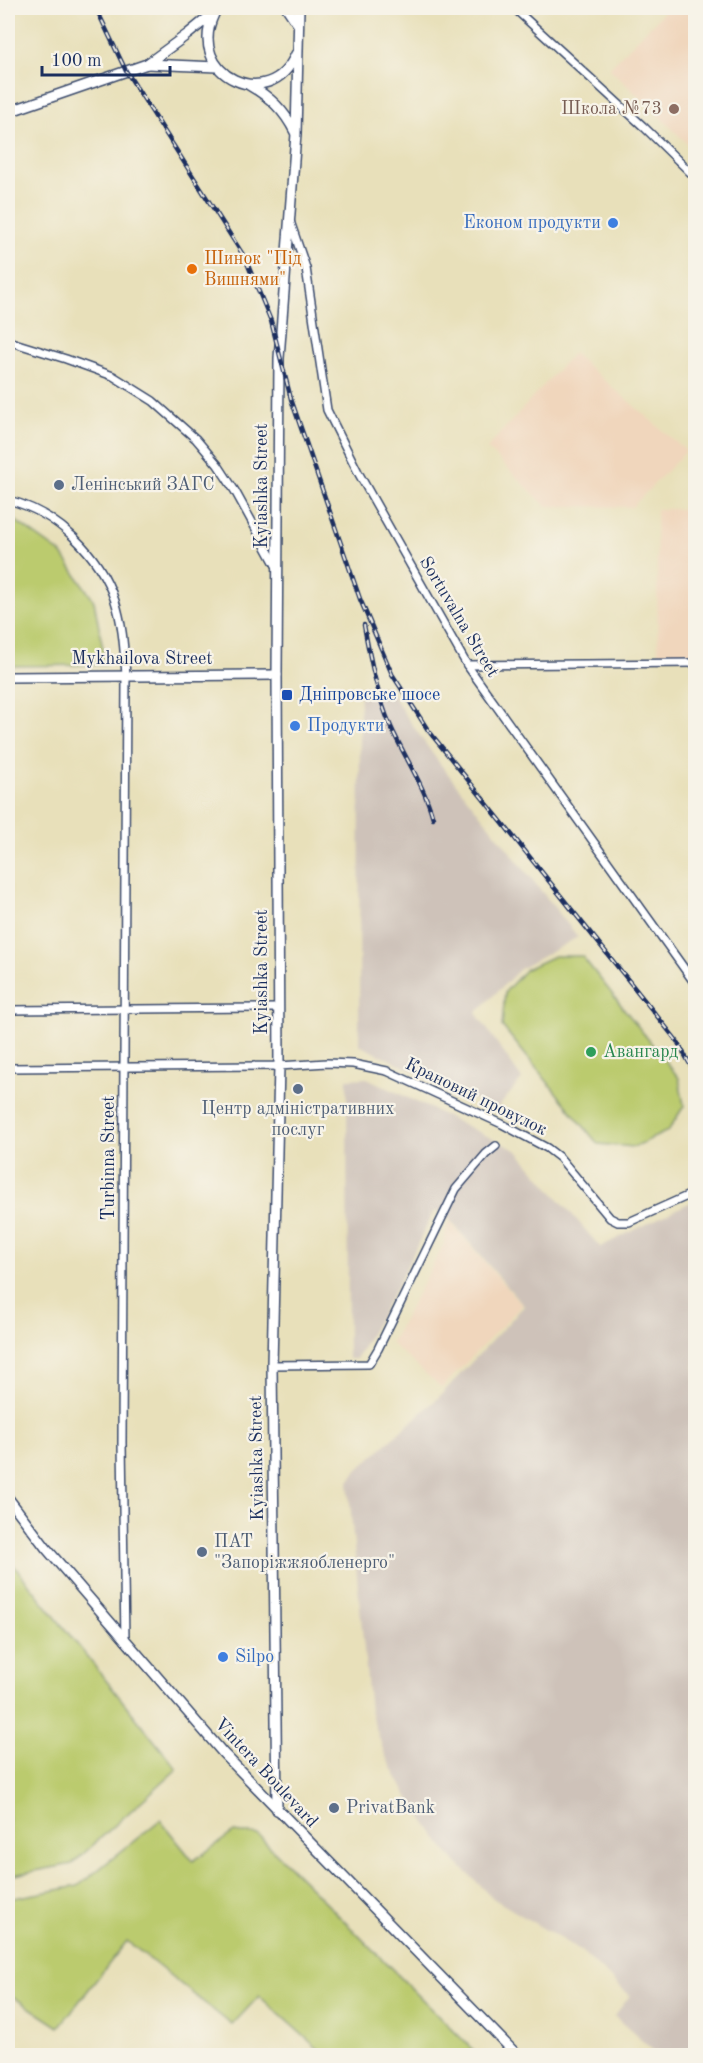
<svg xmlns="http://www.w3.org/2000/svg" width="703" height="2063" font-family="'Old Standard TT',serif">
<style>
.built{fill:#f0d6bc}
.industrial{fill:#cec2b9}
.green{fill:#bbcb6e;stroke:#6b7d66;stroke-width:1.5}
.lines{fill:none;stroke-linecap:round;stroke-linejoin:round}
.street-casing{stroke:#3a4a6c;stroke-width:10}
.secondary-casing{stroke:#3a4a6c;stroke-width:12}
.street{stroke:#fff;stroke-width:7}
.secondary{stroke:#fff;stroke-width:9}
.rail-casing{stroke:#1b2f5e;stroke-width:4.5}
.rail{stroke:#f7f3e8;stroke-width:2;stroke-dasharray:7;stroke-linecap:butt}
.education-dot{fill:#8d6e63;stroke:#f7f3e8;stroke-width:2}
.shop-dot{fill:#3f7fe0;stroke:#f7f3e8;stroke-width:2}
.food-dot{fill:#e8710a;stroke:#f7f3e8;stroke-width:2}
.service-dot{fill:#5c6f8a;stroke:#f7f3e8;stroke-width:2}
.transit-dot{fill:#1a4fb4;stroke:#f7f3e8;stroke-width:2}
.leisure-dot{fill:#2e9e5b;stroke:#f7f3e8;stroke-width:2}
.labels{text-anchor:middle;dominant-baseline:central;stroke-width:4.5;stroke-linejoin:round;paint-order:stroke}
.education-label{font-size:18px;fill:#785e54;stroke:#f7f3e8;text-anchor:end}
.shop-label{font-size:18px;fill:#366cbe;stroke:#f7f3e8;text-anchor:start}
.food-label{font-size:18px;fill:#c56008;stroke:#f7f3e8;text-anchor:start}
.service-label{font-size:18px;fill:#4e5e75;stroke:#f7f3e8;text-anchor:start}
.street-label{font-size:18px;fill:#1b2f5e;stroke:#f7f3e8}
.transit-label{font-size:18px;fill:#164399;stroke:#f7f3e8;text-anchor:start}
.leisure-label{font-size:18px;fill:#27864d;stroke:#f7f3e8;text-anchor:start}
</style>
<rect width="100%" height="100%" fill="#f7f3e8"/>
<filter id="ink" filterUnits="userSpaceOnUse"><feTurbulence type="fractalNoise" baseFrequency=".0167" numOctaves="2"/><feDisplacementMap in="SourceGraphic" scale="12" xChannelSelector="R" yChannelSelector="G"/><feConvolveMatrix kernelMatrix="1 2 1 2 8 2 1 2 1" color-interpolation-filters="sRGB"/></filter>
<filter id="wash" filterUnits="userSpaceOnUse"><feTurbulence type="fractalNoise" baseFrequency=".008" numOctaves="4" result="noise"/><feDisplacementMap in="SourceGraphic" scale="24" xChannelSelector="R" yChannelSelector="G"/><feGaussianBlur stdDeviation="1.35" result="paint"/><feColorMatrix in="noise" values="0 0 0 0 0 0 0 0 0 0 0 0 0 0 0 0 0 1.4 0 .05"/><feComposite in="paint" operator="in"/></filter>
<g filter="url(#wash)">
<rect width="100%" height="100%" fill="#e8e0ba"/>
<g class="built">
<path d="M668,8H695V151L609,68Z"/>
<path d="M573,353L686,451L632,507L546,506L487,448Z"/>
<path d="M656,509H695V653H658Z"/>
<path d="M448,1220L522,1305L442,1388L391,1343L444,1244Z"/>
</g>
<g class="industrial">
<path d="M388,686L404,713L437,760L578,937L520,969L476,1013L522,1079L496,1110L359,1045L360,687Z"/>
<path d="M367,1078L518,1151L600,1247L691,1202L695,1211V2055H658L614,2016L630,1996L581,1951L494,1899L449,1855L411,1802L385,1755L370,1711L348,1483L356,1471L438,1398L524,1306L443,1212L434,1211L396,1288L356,1359H348L347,1079Z"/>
</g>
<g class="green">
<path d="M8,518L13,519L62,554L94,601L106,665L8,666Z"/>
<path d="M554,956H582L679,1078L684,1106L668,1131L634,1147L598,1144L502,1026L505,992L526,969Z"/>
<path d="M8,1558L177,1769L72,1864L8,1876Z"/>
<path d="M160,1820L193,1861L234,1832L258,1835L478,2055H325L259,1996L232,2025L127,1941L59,2027L9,1994L8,1995V1899L78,1886Z"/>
</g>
</g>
<g filter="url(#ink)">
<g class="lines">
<defs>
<g id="street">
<path d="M514,8L645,128L696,178"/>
<path d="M290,221L306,268L327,410L359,474L467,665L696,985"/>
<path d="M8,341L66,359L113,376L153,401L196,439L218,465L235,491L278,569"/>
<path d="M8,500C56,512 99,553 115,601C123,625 124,650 126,675L122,1443L125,1641"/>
<path d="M467,665L696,663"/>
<path d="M8,1010L278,1008"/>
<path d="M8,1068L279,1066L327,1063L353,1064L387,1071L502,1124L547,1148L560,1158L610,1218L618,1222H629L696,1192"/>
<path d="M272,1365L369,1364L378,1349L456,1189L486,1154L496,1146"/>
</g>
<g id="secondary">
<path d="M287,8L297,23"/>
<path d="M214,14C185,75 270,115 296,54"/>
<path d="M147,64L217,67"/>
<path d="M249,85C270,97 284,110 295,132"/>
<path d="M8,112L147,64L188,34L215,12"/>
<path d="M8,677L277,675"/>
<path d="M8,1498L46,1548L223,1753L518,2056"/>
<path d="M277,1810L272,1365L279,1066L277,675L279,358L296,134L299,8"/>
</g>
</defs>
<use href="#street" class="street-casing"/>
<use href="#secondary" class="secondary-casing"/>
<use href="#street" class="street"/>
<use href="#secondary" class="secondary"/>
<defs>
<g id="rail">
<path d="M96,8L126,71L245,258L271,321L291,399L360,599L392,674L428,730L677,1041L696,1075"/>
<path d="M364,625C370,659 377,695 391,727C405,758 424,785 433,818"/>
</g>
</defs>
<use href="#rail" class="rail-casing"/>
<use href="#rail" class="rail"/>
</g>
</g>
<circle class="education-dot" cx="674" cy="109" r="6"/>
<g class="shop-dot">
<circle cx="613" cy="223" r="6"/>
<circle cx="295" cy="726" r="6"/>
<circle cx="223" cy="1657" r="6"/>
</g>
<circle class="food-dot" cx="192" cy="269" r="6"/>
<g class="service-dot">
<circle cx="59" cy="485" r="6"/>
<circle cx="298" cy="1089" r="6"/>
<circle cx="202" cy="1552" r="6"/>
<circle cx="334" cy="1808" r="6"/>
</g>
<rect class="transit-dot" x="281" y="689" width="12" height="12" rx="3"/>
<circle class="leisure-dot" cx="591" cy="1052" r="6"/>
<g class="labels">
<g class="education-label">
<text x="662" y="109">Школа №73</text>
</g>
<g class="shop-label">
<text x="601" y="223" text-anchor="end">Економ продукти</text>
<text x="307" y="726">Продукти</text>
<text x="235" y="1657">Silpo</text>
</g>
<g class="food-label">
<text x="204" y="259">Шинок "Під<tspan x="204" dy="21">Вишнями"</tspan></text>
</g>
<g class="service-label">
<text x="71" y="485">Ленінський ЗАГС</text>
<text x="298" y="1109" text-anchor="middle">Центр адміністративних<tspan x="298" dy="21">послуг</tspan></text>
<text x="214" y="1542">ПАТ<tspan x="214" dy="21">"Запоріжжяобленерго"</tspan></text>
<text x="346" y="1808">PrivatBank</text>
</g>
<g class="street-label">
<text transform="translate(262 486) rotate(-90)">Kyiashka Street</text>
<text transform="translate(459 617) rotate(59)">Sortuvalna Street</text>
<text x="142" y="659">Mykhailova Street</text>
<text transform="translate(262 972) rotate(-90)">Kyiashka Street</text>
<text transform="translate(476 1097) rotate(26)">Крановий провулок</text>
<text transform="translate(109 1158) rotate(-90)">Turbinna Street</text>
<text transform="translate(257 1458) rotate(-91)">Kyiashka Street</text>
<text transform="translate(266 1773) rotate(47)">Vintera Boulevard</text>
</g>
<g class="transit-label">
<text x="299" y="695">Дніпровське шосе</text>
</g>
<g class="leisure-label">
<text x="603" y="1052">Авангард</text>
</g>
</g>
<rect width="703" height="2063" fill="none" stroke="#f7f3e8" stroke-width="30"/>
<path d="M42 66v9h128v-9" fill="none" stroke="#1b2f5e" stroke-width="3"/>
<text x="51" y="66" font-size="18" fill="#1b2f5e" stroke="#f7f3e8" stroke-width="4.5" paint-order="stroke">100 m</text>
</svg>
